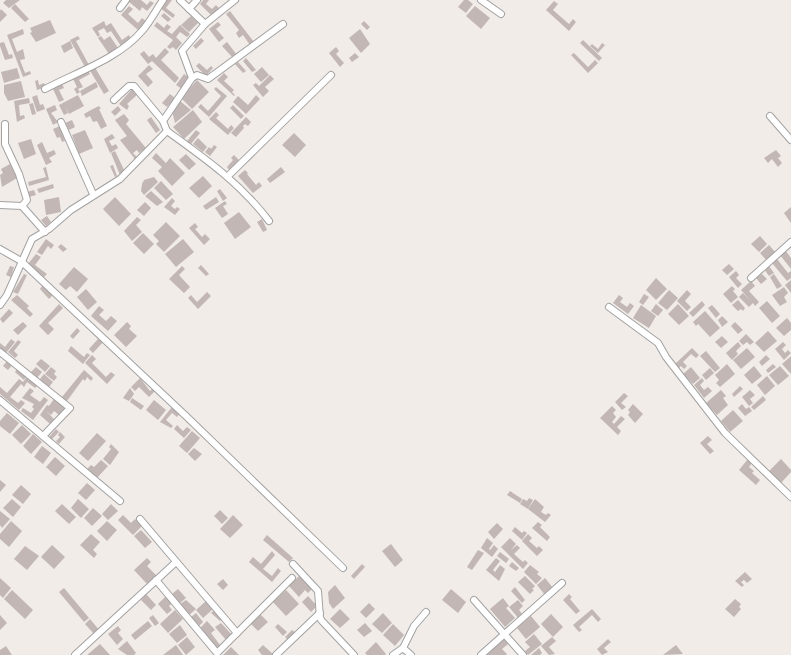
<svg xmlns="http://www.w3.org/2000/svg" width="791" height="655" font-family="Karla,sans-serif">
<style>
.building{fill:#c2b7b4}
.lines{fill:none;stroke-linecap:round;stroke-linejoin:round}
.minor-casing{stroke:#a2a2a2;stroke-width:8}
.minor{stroke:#fff;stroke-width:6}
</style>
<rect width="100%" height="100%" fill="#f1ece8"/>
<g class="building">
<path d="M6,0H20L9,8L3,3Z"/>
<path d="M128,0H141L147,5L150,1L154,3L147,11L142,7L140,11L128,1Z"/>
<path d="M166,0H172L166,8L175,15L173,18L160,8Z"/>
<path d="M203,0H209L206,4L212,9L216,5L219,8L212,16L200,4Z"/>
<path d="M464,0H468L473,4L466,13L458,7Z"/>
<path d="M554,1L558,4L553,10L569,24L573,19L576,22L569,31L546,10Z"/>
<path d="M15,4L29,19L25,22L11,8Z"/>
<path d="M129,6L133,9L128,14L138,23L142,18L147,22L139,31L121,15Z"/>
<path d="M475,6L490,18L481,29L466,16Z"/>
<path d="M1,9L7,15L0,22V11Z"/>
<path d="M230,11L254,42L250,45L243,35L239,38L236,33L239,30L226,14Z"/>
<path d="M164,13L171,19L168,22L161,16Z"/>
<path d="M191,16L198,23L189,32L181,25Z"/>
<path d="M50,20L56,33L36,42L30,33L32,32L30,28Z"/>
<path d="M104,21L106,26L111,23L122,40L129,35L131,39L121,46L111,31L107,33L104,28L98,31L100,35L98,37L92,28Z"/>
<path d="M364,21L370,27L367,30L361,24Z"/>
<path d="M157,22L164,28L167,24L171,27L167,31L172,34L180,25L190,34L187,37L180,32L176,37L182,43L176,50L173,47L170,49L167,47L173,40L154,26Z"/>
<path d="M218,22L221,25L216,29L224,38L219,42L209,29Z"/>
<path d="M23,29L24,34L12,39L17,52L23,49L25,59L20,60L25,73L30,71L31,74L23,77L7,35Z"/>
<path d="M360,29L370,44L361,53L349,38Z"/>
<path d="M78,36L80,39L76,41L89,65L85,67L70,40Z"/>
<path d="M101,36L104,40L110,36L118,48L109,54L98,38Z"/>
<path d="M201,38L204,41L196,49L193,46Z"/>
<path d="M583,40L602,58L599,61L580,43Z"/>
<path d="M70,41L73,48L64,53L61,46Z"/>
<path d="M4,42L9,55L12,54L13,58L5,60L0,46V43Z"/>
<path d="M227,42L237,55L233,58L222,46Z"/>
<path d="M602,43L605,45L598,53L590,46L592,44L598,49Z"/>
<path d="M336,47L339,51L336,54L344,63L340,67L329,53Z"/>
<path d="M165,48L169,52L161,60L179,78L175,83L152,61L148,64L140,54L144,51L149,57L153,54L156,58Z"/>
<path d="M355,53L359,57L352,62L349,58Z"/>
<path d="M574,53L588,67L595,60L598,63L588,73L571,55Z"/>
<path d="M246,58L256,70L252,72L243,61Z"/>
<path d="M238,62L246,71L243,73L235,64Z"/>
<path d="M199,63L207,70L211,66L213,68L206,76L196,66Z"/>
<path d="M149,65L153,69L146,74L153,82L148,87L138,76Z"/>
<path d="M94,66L109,91L104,94L89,69Z"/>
<path d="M262,67L269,75L261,82L254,74Z"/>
<path d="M17,68L20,78L4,83L1,72Z"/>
<path d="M87,69L90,74L79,80L83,87L78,89L80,92L77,94L74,89L77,87L72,77Z"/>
<path d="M224,73L228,77L224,81L234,90L232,92L235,95L234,96L217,80Z"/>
<path d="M184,74L190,78L182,89L176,85Z"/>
<path d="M270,75L274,79L265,87L269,91L263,97L253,85L256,83L259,86Z"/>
<path d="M38,80L39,85L44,83L46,87L37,90L35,81Z"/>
<path d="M197,80L209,92L192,109L181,98Z"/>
<path d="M21,81L25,97L8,101L4,93V85Z"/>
<path d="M96,82L98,87L82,96L80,91Z"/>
<path d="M62,84L64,88L59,90L64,100L59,102L53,89Z"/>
<path d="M216,87L227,96L209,117L198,107L201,104L208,111L221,96L214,89Z"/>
<path d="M132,89L137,95L127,104L129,106L127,110L119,104Z"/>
<path d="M170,94L175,98L167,107L162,103Z"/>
<path d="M37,95L40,105L43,104L45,109L37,112L32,97Z"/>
<path d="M78,95L84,106L69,114L65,106L68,113L64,115L59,105Z"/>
<path d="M256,95L260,99L246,114L233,102L238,96L248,105Z"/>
<path d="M29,98L30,103L19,105L20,116L24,115L25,118L17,122L14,101Z"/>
<path d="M180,101L191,110L175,123L172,111Z"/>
<path d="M33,103L36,114L32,115L29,104Z"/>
<path d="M55,105L57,110L51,113L58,122L53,125L46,109Z"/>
<path d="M233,105L244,116L241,119L230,108Z"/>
<path d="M99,106L101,109H99L107,126L101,129L97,121L93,122L90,116L86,118L84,114L91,110L94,116L91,110Z"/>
<path d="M118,106L121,110L115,116L111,112Z"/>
<path d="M193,110L202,122L184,139L173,127Z"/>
<path d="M216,112L219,115L216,118L228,129L231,125L234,128L228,135L209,119Z"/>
<path d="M124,114L129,120L126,124L146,148L139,153L137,150L133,153L137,157L135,159L120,140L127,136L115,120Z"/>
<path d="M151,117L160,130L156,133L147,120Z"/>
<path d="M246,117L251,122L248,126L245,124L243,126L244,128L236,137L231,133Z"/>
<path d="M72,120L75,127L69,130L65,123Z"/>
<path d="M60,126L65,141L62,142L60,137L57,138L53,129Z"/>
<path d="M85,130L93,148L79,154L72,135Z"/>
<path d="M196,130L200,133L191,144L187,141Z"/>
<path d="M294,133L306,145L295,157L282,145Z"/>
<path d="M112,134L115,138L109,141L112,146L116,144L118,148L110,153L104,139Z"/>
<path d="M198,138L207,147L203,152L193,144Z"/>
<path d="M31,139L36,154L24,159L18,143Z"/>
<path d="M42,142L47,153L54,150L56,154L49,158L52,162L46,165L37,145Z"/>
<path d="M214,145L217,147L210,156L205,152L209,147L211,149Z"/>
<path d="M776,150L781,156L778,158L782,163L778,167L772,159L768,163L764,158Z"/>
<path d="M115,151L125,172L120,175L111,153Z"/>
<path d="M156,153L166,163L170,158L185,173L172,186L158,171L162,167L152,158Z"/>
<path d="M186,154L196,164L189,170L179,160Z"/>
<path d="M234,155L239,160L229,170L227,167L233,160L231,158Z"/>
<path d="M10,164L17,178L2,187L0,175L3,173L1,169Z"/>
<path d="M113,165L117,176L115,177L110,166Z"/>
<path d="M46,167L49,180L29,186L28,182L46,177L43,168Z"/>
<path d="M281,167L285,172L270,183L267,179Z"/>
<path d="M245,170L248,173L247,174L256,185L259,182L262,186L253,193L238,176Z"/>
<path d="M203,176L212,186L199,198L189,188Z"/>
<path d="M154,177L158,182L144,195L141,191L142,184L144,180Z"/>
<path d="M161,181L173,194L166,200L154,188Z"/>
<path d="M53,184L54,188L39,193L37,189Z"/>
<path d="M220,189L227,198L223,201L217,191Z"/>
<path d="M34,190L36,195L29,197L27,192Z"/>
<path d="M151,191L163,202L157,206L145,196Z"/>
<path d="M59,197L61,212L46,215L44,200Z"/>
<path d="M115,197L131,214L119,226L103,209Z"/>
<path d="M216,197L219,202L206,210L203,206Z"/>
<path d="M172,198L175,201L171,206L175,209L177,207L180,209L175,215L164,207Z"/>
<path d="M225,201L227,204L223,206L228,214L222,218L215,208Z"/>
<path d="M145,202L151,208L144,216L137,210Z"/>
<path d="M791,207V223L784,213Z"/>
<path d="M239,212L251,227L235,239L224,223Z"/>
<path d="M47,216L51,222L46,226L41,220Z"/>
<path d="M137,217L141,220L136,225L142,232L132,241L124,231Z"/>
<path d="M262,219L267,230L263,232L257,222Z"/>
<path d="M166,222L180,236L164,252L156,244L159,241L153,235Z"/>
<path d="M195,223L198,227L195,229L202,237L205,234L210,239L204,245L189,228Z"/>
<path d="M143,233L154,244L144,254L133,243Z"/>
<path d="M760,236L767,244L759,252L751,244Z"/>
<path d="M46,239L54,245L51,249L48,246L42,255L37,252Z"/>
<path d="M183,239L194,252L176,267L165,254Z"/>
<path d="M61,244L67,249L63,252L58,247Z"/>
<path d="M769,245L776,253L767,261L760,253Z"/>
<path d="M785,250L791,258V269L780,255Z"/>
<path d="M36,254L41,257L35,265L47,274L44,277L28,264Z"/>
<path d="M777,259L788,273L791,271V278L787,281L772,263Z"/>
<path d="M729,264L734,269L727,275L722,270Z"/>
<path d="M201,265L209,274L206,276L198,268Z"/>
<path d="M10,266L14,267L11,277L6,275Z"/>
<path d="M182,266L185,269L179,275L190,287L184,293L169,279Z"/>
<path d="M769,266L774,273L769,276L764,269Z"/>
<path d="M74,267L88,279L77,292L70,286L66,290L59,284Z"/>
<path d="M736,271L739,275L736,278L742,284L738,288L729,277Z"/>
<path d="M24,274L27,275L18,294L13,292Z"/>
<path d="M762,274L767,279L761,284L756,278Z"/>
<path d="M774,274L782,286L777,289L770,277Z"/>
<path d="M656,278L667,289L656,300L646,290Z"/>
<path d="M791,280V293L785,285Z"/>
<path d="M751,281L755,286L749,291L759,302L755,306L753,303L749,307L739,297L743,293L751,301L741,290Z"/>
<path d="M43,285L53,295L49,299L40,289Z"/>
<path d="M732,286L735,289L733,291L738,297L731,303L723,294Z"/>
<path d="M784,287L788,293L784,297L787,302L780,306L772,295Z"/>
<path d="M86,289L97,302L88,310L77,297Z"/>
<path d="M669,290L678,298L667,310L658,303Z"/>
<path d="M687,290L691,294L685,301L691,307L687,311L677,301Z"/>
<path d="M207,292L211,296L198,309L188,298L191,295L197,302Z"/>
<path d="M644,294L649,297L643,305L639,302Z"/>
<path d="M17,295L29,306L27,308L33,314L30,317L11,300Z"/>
<path d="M619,295L623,298L620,302L627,307L630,303L634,306L628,314L613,303Z"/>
<path d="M738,300L745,308L743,311L741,309L738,311L732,305Z"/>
<path d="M702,301L705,305L693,317L689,313Z"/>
<path d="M767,301L780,316L772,323L759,308Z"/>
<path d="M59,304L63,308L48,323L54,329L48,335L39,326Z"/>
<path d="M656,304L663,310L658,316L651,311Z"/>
<path d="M678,304L689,316L679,325L668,314Z"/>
<path d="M641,305L656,316L649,328L633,318Z"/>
<path d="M712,305L720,314L716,318L708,308Z"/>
<path d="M99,306L104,310L99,315L106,321L111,316L117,321L108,331L91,316Z"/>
<path d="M9,309L13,313L3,323L0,319Z"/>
<path d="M705,311L720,328L710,337L698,324L696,326L693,322Z"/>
<path d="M722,316L728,322L722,327L718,320Z"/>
<path d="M787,318L791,323V330L784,336L776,328Z"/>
<path d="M23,322L27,326L18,335L13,330Z"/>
<path d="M127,322L131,326L129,329L137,336L126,347L114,335Z"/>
<path d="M735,322L743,330L738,334L731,326Z"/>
<path d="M77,328L80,331L73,339L70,336Z"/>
<path d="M93,330L104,341L93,353L89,349L98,339L91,332Z"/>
<path d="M768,331L777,341L764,352L755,343Z"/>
<path d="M746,334L754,342L750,345L747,342L743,345L739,341Z"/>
<path d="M722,336L728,342L721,348L715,342Z"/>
<path d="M11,339L15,342L6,353L0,348V343L5,347Z"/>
<path d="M18,340L21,342L14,351L18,355L15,358L8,352Z"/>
<path d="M738,342L741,346L736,351L738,354L732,360L726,353Z"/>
<path d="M783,342L786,345L782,349L785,353L788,350L791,353L784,360L775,349Z"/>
<path d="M71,346L84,357L87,353L90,355L83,364L68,351Z"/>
<path d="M692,348L699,355L696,358L691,354L683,362L687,366L684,369L681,366L679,368L675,364Z"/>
<path d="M747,348L755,357L741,369L733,360Z"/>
<path d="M706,351L720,368L715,372L700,356Z"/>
<path d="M92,355L96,359L92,363L106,377L111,372L115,375L107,384L85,363Z"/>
<path d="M766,355L770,359L762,366L759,362Z"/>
<path d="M791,356V374L782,364Z"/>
<path d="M41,359L50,366L45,372L36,364Z"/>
<path d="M8,360L13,364L8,370L3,366Z"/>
<path d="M727,364L735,374L720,387L716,383L719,380L715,375Z"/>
<path d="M773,364L776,367L768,373L766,370Z"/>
<path d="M754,366L762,376L752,384L744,375Z"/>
<path d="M780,366L789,376L778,385L769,375Z"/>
<path d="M36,367L42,372L37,378L31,372Z"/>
<path d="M51,367L56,371L54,374L57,377L54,381L45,374Z"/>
<path d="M691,367L700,378L693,384L683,374Z"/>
<path d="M710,368L714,373L706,380L702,375Z"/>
<path d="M17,369L26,377L24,380L15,372Z"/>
<path d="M84,370L93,378L91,381L87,377L85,381L83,379L67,401L64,399L62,397Z"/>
<path d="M44,374L53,382L49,387L40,379Z"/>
<path d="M767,376L775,386L765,395L757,385Z"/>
<path d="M27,377L37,386L35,388L27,382L24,387L21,384L10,397L18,403L21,400L25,403L19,410L0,394V387L7,393L19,379L23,382Z"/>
<path d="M140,378L150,391L152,389L155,391L149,397L139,387L135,391L131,387Z"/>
<path d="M702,378L704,381L700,385L704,390L708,387L712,391L704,398L694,385Z"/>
<path d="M740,386L743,389L734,397L732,394Z"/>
<path d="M30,388L34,391L30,395L40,402L44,397L48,400L33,420L21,411L23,408L31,413L34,409L32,407L34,404L22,398Z"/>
<path d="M130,388L134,394L129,401L123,398Z"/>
<path d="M721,390L726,396L723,398L728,405L717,415L706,403Z"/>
<path d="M750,390L755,395L750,399L753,403L749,406L742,397Z"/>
<path d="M624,393L628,396L621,403L626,407L622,410L615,402Z"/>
<path d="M763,396L766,400L754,410L751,407Z"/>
<path d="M132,398L144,406L141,410L130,402Z"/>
<path d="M54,399L65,408L59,415L54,411L51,415L46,411L54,419L50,424L40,415L47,405L49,406Z"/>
<path d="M154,400L166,410L158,420L146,410Z"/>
<path d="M633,404L643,414L635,423L628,415L630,412L628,410Z"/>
<path d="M742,404L746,409L749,407L752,411L745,416L738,408Z"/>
<path d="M612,406L616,410L613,413L616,417L612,422L614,424L621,416L625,419L617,427L621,431L618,435L600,418Z"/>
<path d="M172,407L180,413L177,417L172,413L166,420L173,426L171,428L160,422Z"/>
<path d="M733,410L743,421L730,432L721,421Z"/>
<path d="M7,413L19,423L10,434L0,426V421Z"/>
<path d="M22,425L31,434L21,444L12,435Z"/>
<path d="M177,425L183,431L187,427L191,430L184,438L174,429Z"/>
<path d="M56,429L59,432L52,439L49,437Z"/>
<path d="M192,431L200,438L187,453L179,446Z"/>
<path d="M60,432L65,437L59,444L56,441L60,437L58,435Z"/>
<path d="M97,433L106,441L88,461L79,453Z"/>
<path d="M33,434L42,442L31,454L23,446Z"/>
<path d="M708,436L712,440L707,444L714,451L710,454L700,443Z"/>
<path d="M111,444L119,452L110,465L103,459L111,449L109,447Z"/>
<path d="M42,446L51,453L43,464L34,457Z"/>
<path d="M194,448L202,454L195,461L188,454Z"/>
<path d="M55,457L65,466L56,476L46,467Z"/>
<path d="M748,459L752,463L749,467L754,471L752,473L760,480L756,485L739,470Z"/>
<path d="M781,459L791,470V472L781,483L769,471Z"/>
<path d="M101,460L108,466L97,478L87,469L91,465L94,467Z"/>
<path d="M0,480L6,485L0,492Z"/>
<path d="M87,483L95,490L86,500L78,493Z"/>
<path d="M21,485L31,494L23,504L12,495Z"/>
<path d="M510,491L522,499L520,503L507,495Z"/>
<path d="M529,498L533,500L528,509L520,504L523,499L527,501Z"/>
<path d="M12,499L21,507L13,517L3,508Z"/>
<path d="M78,499L89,509L81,518L71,508Z"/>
<path d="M535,499L544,507L541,512L546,515L548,513L551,515L545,522L528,509Z"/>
<path d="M62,504L76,517L69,524L55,511Z"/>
<path d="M111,504L118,511L108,520L102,514Z"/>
<path d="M93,508L102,516L92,526L84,518Z"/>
<path d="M220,510L228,518L222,524L214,516Z"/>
<path d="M0,511L10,519L2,528L0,525Z"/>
<path d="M123,515L131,523L135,519L142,526L133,535L118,520Z"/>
<path d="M233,515L243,525L230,538L220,529Z"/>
<path d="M11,521L22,531L9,547L0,539V534Z"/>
<path d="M107,521L117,530L107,541L97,531Z"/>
<path d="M538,522L542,525L540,527L550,537L547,541L532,528Z"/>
<path d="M497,523L503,529L494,539L488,532Z"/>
<path d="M515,527L522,533L524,531L527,533L522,540L512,531Z"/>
<path d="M141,530L152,542L145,548L134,536Z"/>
<path d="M91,534L100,542L93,550L97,554L94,558L80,545Z"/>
<path d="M528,534L532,538L529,541L537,548L539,546L543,550L537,556L522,541Z"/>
<path d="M267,535L293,558L289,562L263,540Z"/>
<path d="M487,538L493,543L489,549L490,550L494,545L498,549L492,557L481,548Z"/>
<path d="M510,538L516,544L511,550L517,545L520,548L514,554L523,562L525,560L528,563L523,569L501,547Z"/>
<path d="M391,544L403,560L395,567L382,551Z"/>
<path d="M52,545L65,557L54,569L41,557Z"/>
<path d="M25,546L39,556L27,570L14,559Z"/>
<path d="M478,550L484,553L472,570L467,567Z"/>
<path d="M272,551L275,555L263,569L272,576L278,568L281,571L272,582L249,562L253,557L261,564Z"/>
<path d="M500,552L509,559L506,563L497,556Z"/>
<path d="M147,558L151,562L147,566L157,576L148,585L134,570Z"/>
<path d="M496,558L500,561L493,570L495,572L500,565L505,569L499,581L486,570Z"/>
<path d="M512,562L519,568L516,571L509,566Z"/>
<path d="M362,564L365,567L354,579L351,576Z"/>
<path d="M530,565L539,572L537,574L542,578L536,584L524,572Z"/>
<path d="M745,572L752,579L747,583L744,580L741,582L744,585L742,587L735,581Z"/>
<path d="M300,575L313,588L308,593L305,590L299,597L289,586Z"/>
<path d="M525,576L535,586L532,589L534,590L530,594L518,582Z"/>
<path d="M0,578L11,588L3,598L0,595Z"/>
<path d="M545,578L553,588L545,595L537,585Z"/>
<path d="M223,579L228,585L223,590L217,584Z"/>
<path d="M335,585L345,598L333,609L329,603L328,592Z"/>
<path d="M515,587L525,600L522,603L511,591Z"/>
<path d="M64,588L89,618L84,622L59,592Z"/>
<path d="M178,589L186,598L180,603L172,594Z"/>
<path d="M451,589L466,602L458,613L442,600Z"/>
<path d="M12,590L33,610L25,619L4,599Z"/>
<path d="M286,590L299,604L286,616L273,602Z"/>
<path d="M146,594L156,605L151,610L141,600Z"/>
<path d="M569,594L572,597L570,599L580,611L576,614L563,600Z"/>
<path d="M166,596L172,603L169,606L172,610L167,614L158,604Z"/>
<path d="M308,596L317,606L311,612L302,602Z"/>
<path d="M503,598L509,606L506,608L515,618L505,627L490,609Z"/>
<path d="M735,599L741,604L739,607L741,609L734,617L725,609Z"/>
<path d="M186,600L196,609L189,615L180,604Z"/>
<path d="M518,600L523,606L519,610L523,615L519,619L509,607Z"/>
<path d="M206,601L213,609L203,618L196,610Z"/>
<path d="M369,603L375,609L366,618L360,612Z"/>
<path d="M340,609L350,619L340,628L330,619Z"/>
<path d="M592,609L601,619L598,622L592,615L579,627L582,630L579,632L573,625Z"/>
<path d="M175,610L183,619L168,633L160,624Z"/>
<path d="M214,610L222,619L220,621L211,613Z"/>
<path d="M196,613L203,622L198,627L190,618Z"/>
<path d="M259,613L268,622L258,631L250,623Z"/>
<path d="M383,613L392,623L382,633L372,624Z"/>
<path d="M551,614L563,627L553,637L541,624Z"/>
<path d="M0,615L7,623L0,630Z"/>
<path d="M153,615L159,623L155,626L149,618Z"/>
<path d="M531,616L540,627L526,639L517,628Z"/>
<path d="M90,619L100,631L95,635L85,624Z"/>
<path d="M148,621L152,626L135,640L131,635Z"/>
<path d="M207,621L215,630L211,633L220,645L217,648L200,628Z"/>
<path d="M221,623L232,635L226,640L215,627Z"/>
<path d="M365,623L372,631L364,637L357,630Z"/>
<path d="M278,624L287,632L283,636L275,627Z"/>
<path d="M393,624L404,635L395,646L383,635Z"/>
<path d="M180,625L187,635L177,643L169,634Z"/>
<path d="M118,626L121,630L118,633L123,639L117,645L108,634Z"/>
<path d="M292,630L296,633L289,641L285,637Z"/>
<path d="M534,634L542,644L528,655L525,651L530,647L525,642Z"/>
<path d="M187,637L195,647L186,655L178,645Z"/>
<path d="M552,637L556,641L549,647L555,654L549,655L541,646Z"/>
<path d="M504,639L508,644L502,649L507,654L506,655H485Z"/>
<path d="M608,639L611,642L604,648L608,652L602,655L597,649Z"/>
<path d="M127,641L136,653L134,655H127L118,649Z"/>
<path d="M376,642L386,654L385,655H367L365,653Z"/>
<path d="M100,644L110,655H87Z"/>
<path d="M176,645L183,655H163Z"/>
<path d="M263,645L274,655H262L258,650Z"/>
<path d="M676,645L683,654L663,655Z"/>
<path d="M6,646L12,655H0V650Z"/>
<path d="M231,647L239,655H223Z"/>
<path d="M539,648L542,653L540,655H531Z"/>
</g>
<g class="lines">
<defs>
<g id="minor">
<path d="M180,0L205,24"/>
<path d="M235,0L205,24L182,51L192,78L163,121L167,131C206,159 240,183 269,221"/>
<path d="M481,0L501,14"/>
<path d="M120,8L126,0"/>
<path d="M189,9L197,0"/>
<path d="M192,78L197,75L208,79L283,24"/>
<path d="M45,89C77,72 118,59 142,31C150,22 156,10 163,0"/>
<path d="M114,100L129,86H134L163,121"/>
<path d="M770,116L791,140"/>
<path d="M61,122L93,194"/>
<path d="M5,124V144L19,174L27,200L22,206L45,232"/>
<path d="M228,176L331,75"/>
<path d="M0,205L22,206"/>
<path d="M0,249L21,261L187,417L343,568"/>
<path d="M751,278L791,242"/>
<path d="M0,305L7,295L32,239L49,229L71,210L120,179L167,131"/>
<path d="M609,307L658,343L666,357L725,433L791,497"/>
<path d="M0,352L70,408L43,436"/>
<path d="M0,400L120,501"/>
<path d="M140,519L237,633"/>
<path d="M293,564L318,591L320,618L322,621L354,655"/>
<path d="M156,580L217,653L292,578"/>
<path d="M474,600L523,655"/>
<path d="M403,648L414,626L426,612"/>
<path d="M75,655L176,562"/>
<path d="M276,655L320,613"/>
<path d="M393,655L403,648L411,655"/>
<path d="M481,655L562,583"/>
</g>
</defs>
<use href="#minor" class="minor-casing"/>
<use href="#minor" class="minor"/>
</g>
</svg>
